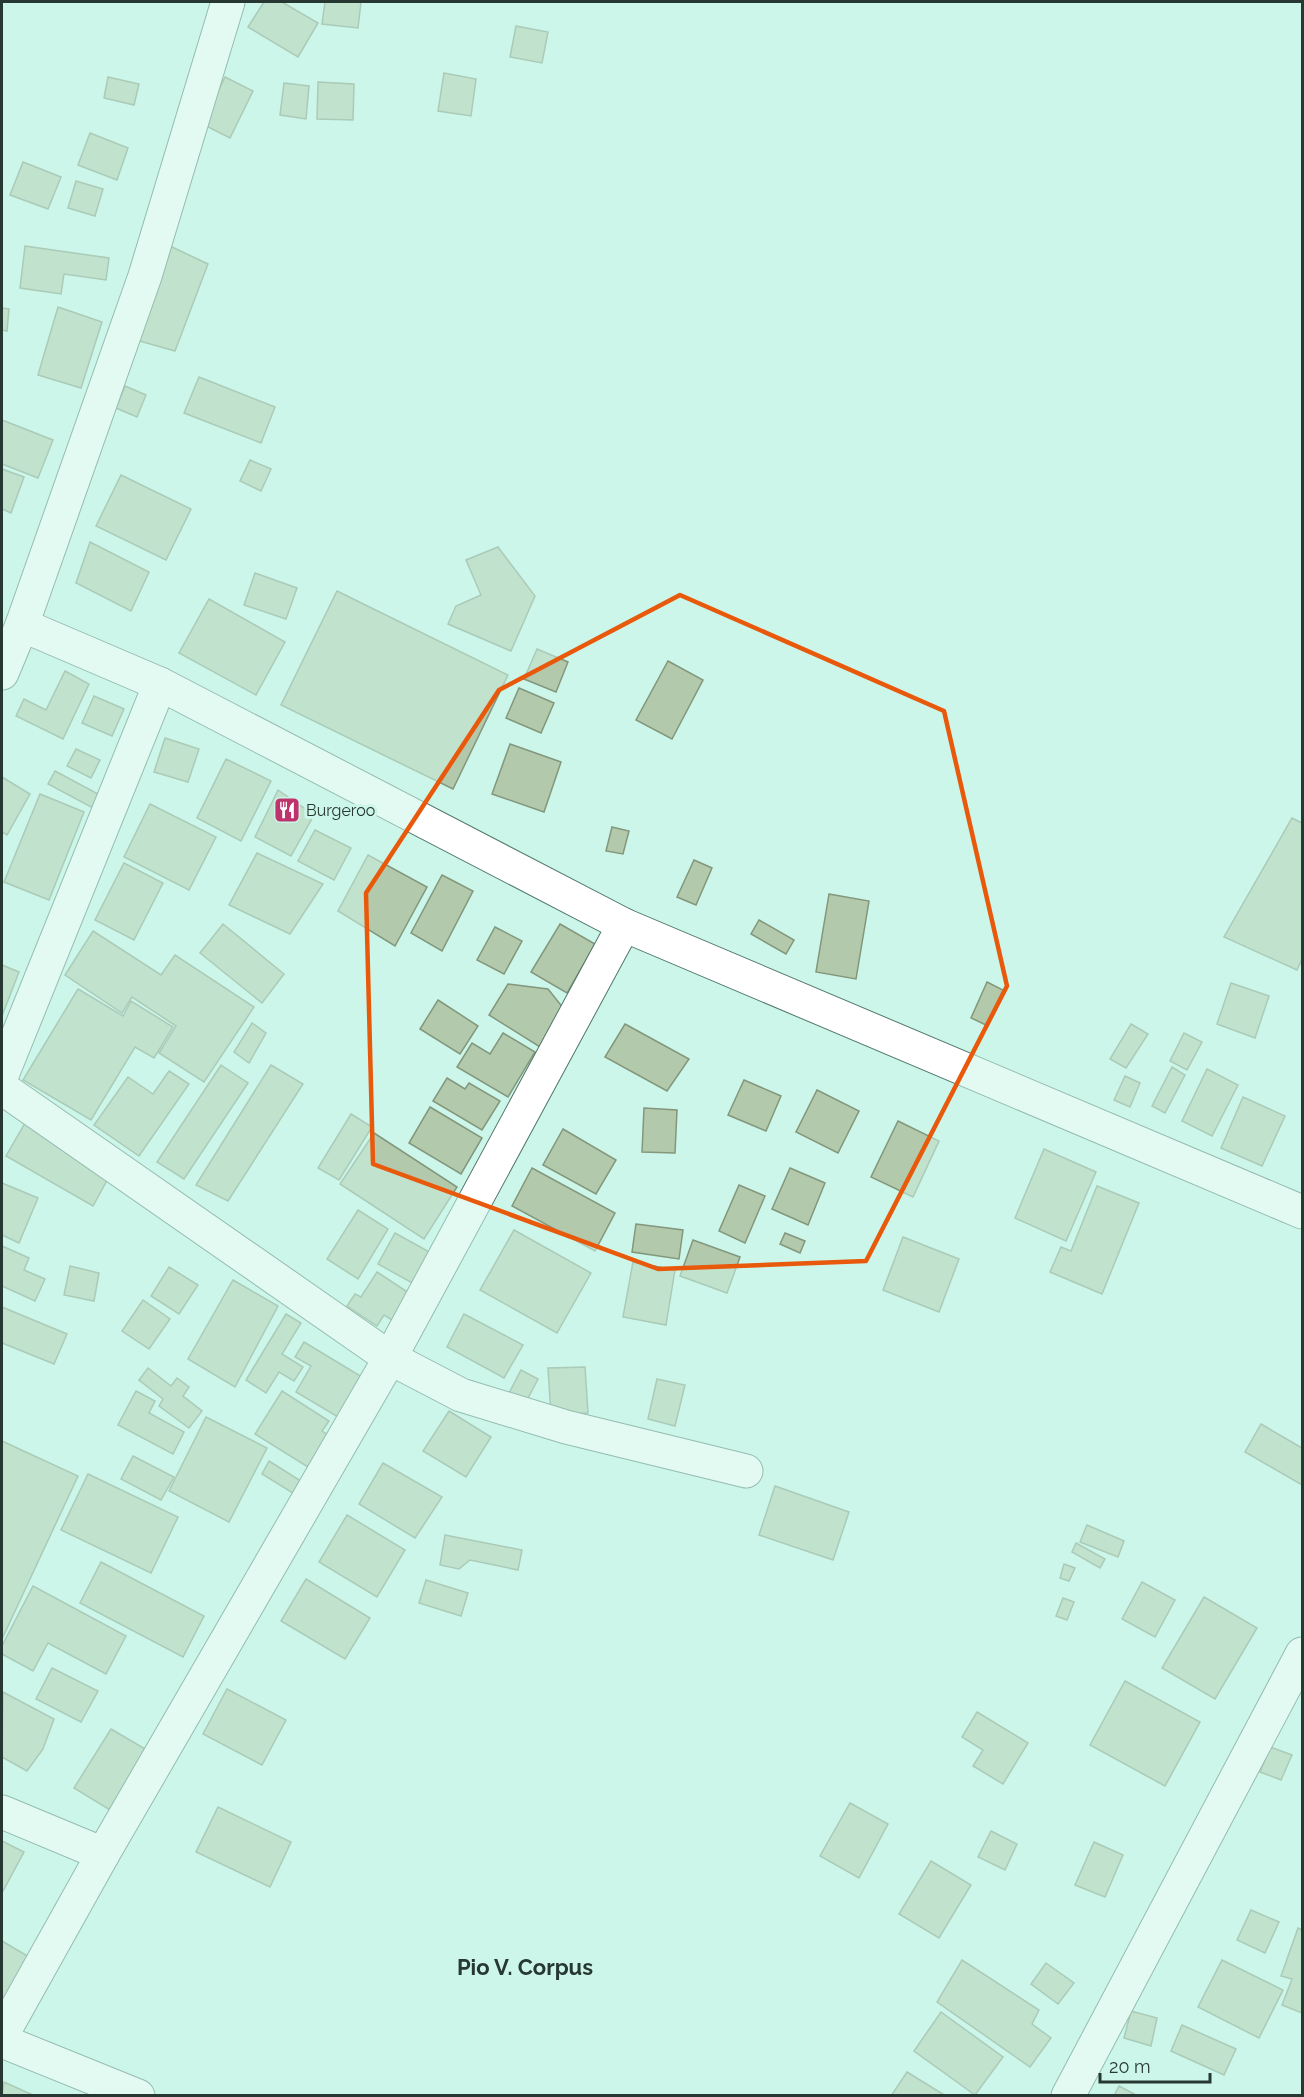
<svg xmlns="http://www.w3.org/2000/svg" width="1304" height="2097" font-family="Raleway,sans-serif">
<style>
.building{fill:#b3c9ac;stroke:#82977c;stroke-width:1.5}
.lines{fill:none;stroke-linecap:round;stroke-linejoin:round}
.minor-casing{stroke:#51776b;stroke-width:35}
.secondary-casing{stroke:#51776b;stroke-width:35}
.minor{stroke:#fff;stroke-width:33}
.secondary{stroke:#fff;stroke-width:33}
.marked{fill:none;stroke:#e8590c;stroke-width:4.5;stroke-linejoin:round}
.labels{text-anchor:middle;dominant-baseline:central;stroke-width:6;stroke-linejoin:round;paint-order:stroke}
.poi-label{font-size:16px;fill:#273832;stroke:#ccf6e9;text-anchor:start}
.district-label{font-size:22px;font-weight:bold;fill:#273832;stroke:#ccf6e9}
</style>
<rect width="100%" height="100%" fill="#ccf6e9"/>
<g class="building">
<path d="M264,2H282L318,23L298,57L248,27Z"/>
<path d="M325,2H361L358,28L322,24Z"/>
<path d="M516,26L548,32L542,63L510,57Z"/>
<path d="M444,73L476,79L471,116L438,111Z"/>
<path d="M108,77L139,84L134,105L104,98Z"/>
<path d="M225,77L253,91L230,138L202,124Z"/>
<path d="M318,82L354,84L353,120L317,119Z"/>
<path d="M284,83L309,86L306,119L280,115Z"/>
<path d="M90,133L128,148L117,180L78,165Z"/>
<path d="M23,162L61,177L48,209L10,195Z"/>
<path d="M76,181L103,189L95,216L68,208Z"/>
<path d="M25,246L109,258L106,280L64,274L61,294L20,288Z"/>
<path d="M170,246L208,264L175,351L136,340Z"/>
<path d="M58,307L102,322L81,388L38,375Z"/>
<path d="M2,308L9,309L7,331L2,330Z"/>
<path d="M199,377L275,407L261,443L184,413Z"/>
<path d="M125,386L146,395L137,417L116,408Z"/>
<path d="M2,420L53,440L38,478L2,464Z"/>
<path d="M250,460L271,469L261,491L240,481Z"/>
<path d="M2,469L24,477L11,513L2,509Z"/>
<path d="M121,475L191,509L166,560L96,526Z"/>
<path d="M90,542L149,572L131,611L76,583Z"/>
<path d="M498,547L535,596L511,651L448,624L456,606L481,595L466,560Z"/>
<path d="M255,573L297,588L286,619L244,605Z"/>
<path d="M337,591L508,675L453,789L281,705Z"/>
<path d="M209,599L285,642L256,695L179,653Z"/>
<path d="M537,649L568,662L556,692L524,679Z"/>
<path d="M668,661L703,680L672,739L636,720Z"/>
<path d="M65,671L89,684L63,739L16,716L24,699L46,710Z"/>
<path d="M519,688L554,703L541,733L506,718Z"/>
<path d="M94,696L124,709L112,736L82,723Z"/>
<path d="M165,738L199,749L188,782L154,772Z"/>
<path d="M510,744L561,762L544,812L492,794Z"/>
<path d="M76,749L100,760L91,778L67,766Z"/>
<path d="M226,759L271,781L241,841L197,818Z"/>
<path d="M55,771L100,795L93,808L48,784Z"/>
<path d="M2,777L30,794L7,835L2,832Z"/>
<path d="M278,790L314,815L291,856L255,837Z"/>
<path d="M40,794L84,812L49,900L4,882Z"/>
<path d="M150,804L216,837L189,890L124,857Z"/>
<path d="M1292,818L1302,823V959L1297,970L1224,937Z"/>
<path d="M612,827L629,831L623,854L606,851Z"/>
<path d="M315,830L351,848L334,880L298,861Z"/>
<path d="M257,853L323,884L290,934L229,905Z"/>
<path d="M368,855L427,887L395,946L338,911Z"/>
<path d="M694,860L712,868L696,905L677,897Z"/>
<path d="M124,863L163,883L134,940L95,920Z"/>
<path d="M442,875L473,891L442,951L411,933Z"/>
<path d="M829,894L869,901L856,979L816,972Z"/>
<path d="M759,920L794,940L786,954L751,934Z"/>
<path d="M223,924L284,974L262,1003L200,953Z"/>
<path d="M560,924L595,944L567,993L531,972Z"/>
<path d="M495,927L522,941L504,974L477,960Z"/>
<path d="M93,931L161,975L175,955L254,1007L204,1082L159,1053L176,1026L132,997L122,1013L65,975Z"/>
<path d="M2,965L19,972L2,1016Z"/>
<path d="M987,982L1003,990L988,1026L971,1018Z"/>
<path d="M1231,983L1269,996L1255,1038L1217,1024Z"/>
<path d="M508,984L548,989L564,1009L540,1047L489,1015Z"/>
<path d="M78,989L123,1016L131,1001L173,1027L154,1058L135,1047L91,1120L23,1080Z"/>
<path d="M438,1000L478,1026L460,1054L420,1029Z"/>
<path d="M252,1023L266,1033L249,1063L234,1052Z"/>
<path d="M625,1024L689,1059L667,1091L605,1057Z"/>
<path d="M1131,1024L1148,1034L1126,1068L1110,1059Z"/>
<path d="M503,1033L535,1052L508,1097L457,1067L472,1043L490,1054Z"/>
<path d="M1184,1033L1202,1042L1187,1070L1170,1061Z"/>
<path d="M221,1065L248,1083L184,1179L157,1162Z"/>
<path d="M271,1065L303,1084L228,1201L196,1185Z"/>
<path d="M1172,1067L1185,1075L1165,1113L1152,1106Z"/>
<path d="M1207,1069L1238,1085L1212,1136L1182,1121Z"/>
<path d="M169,1071L189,1084L139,1156L94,1125L128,1077L153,1094Z"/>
<path d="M1125,1076L1140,1083L1130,1107L1114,1100Z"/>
<path d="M447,1078L465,1089L469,1083L500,1101L482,1130L433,1101Z"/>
<path d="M744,1080L781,1096L766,1131L728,1115Z"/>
<path d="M817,1090L859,1111L838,1153L796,1132Z"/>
<path d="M1243,1097L1285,1116L1262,1166L1221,1148Z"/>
<path d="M430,1107L482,1138L461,1174L409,1143Z"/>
<path d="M644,1108L677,1110L675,1153L642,1152Z"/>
<path d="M351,1114L372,1127L339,1180L318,1168Z"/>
<path d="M898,1121L939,1141L913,1197L871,1177Z"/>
<path d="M25,1123L111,1173L93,1206L6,1156Z"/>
<path d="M563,1129L616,1160L596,1194L543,1165Z"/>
<path d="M374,1133L457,1187L424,1239L340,1184Z"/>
<path d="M1044,1149L1096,1172L1066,1241L1015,1218Z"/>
<path d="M532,1168L615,1213L595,1251L512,1206Z"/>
<path d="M790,1168L825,1183L808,1225L772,1209Z"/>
<path d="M2,1183L38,1198L19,1243L2,1235Z"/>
<path d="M739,1185L765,1196L745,1243L719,1231Z"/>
<path d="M1097,1186L1139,1203L1102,1294L1050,1272L1061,1247L1071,1251Z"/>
<path d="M358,1210L388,1229L358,1279L327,1259Z"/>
<path d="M636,1224L683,1230L679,1259L632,1252Z"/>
<path d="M514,1230L591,1273L557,1333L480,1290Z"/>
<path d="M395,1233L433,1254L416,1285L378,1264Z"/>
<path d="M785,1233L805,1241L800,1253L780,1244Z"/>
<path d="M903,1237L959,1259L939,1312L883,1290Z"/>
<path d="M693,1240L740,1257L727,1293L680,1276Z"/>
<path d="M2,1246L29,1258L24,1270L45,1279L35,1301L2,1286Z"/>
<path d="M633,1262L675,1270L666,1325L623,1317Z"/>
<path d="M70,1266L99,1273L94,1301L64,1295Z"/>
<path d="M169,1267L198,1285L179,1314L151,1296Z"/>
<path d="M377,1272L412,1295L395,1322L384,1315L377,1326L347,1306L355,1294L361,1297Z"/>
<path d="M233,1280L278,1306L235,1387L188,1359Z"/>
<path d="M143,1300L170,1319L149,1349L122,1331Z"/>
<path d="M2,1307L67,1334L54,1364L2,1343Z"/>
<path d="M286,1314L301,1323L282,1354L303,1367L294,1381L279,1372L266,1393L246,1380Z"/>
<path d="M464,1314L523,1345L504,1378L447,1347Z"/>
<path d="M304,1342L362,1377L338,1417L296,1392L311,1366L295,1357Z"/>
<path d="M585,1367L588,1413L551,1415L548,1368Z"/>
<path d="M148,1368L171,1386L177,1378L189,1387L183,1396L202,1411L189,1428L159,1406L163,1399L139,1380Z"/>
<path d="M521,1370L538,1379L526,1402L509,1393Z"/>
<path d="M657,1379L685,1385L675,1426L648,1419Z"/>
<path d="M136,1391L155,1401L149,1413L184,1432L173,1454L118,1425Z"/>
<path d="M282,1391L329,1421L322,1431L331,1437L311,1469L255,1434Z"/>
<path d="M449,1411L491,1437L466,1477L423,1451Z"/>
<path d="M206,1417L267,1448L229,1522L169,1491Z"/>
<path d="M1261,1424L1302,1448V1485L1245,1452Z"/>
<path d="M2,1441L78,1476L2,1639Z"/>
<path d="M133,1456L174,1477L161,1500L121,1479Z"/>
<path d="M269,1461L304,1483L296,1495L262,1474Z"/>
<path d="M383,1463L442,1497L415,1538L359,1504Z"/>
<path d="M88,1474L178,1517L151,1573L61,1530Z"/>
<path d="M775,1486L849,1512L833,1560L759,1535Z"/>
<path d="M347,1515L405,1550L377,1597L319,1562Z"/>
<path d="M1087,1525L1124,1541L1118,1557L1080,1542Z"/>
<path d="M445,1535L522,1550L518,1570L470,1560L459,1569L440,1565Z"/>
<path d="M1076,1543L1105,1559L1100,1568L1072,1552Z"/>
<path d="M101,1562L204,1616L183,1657L80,1603Z"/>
<path d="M1064,1564L1075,1568L1069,1581L1060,1578Z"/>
<path d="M306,1579L370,1618L345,1659L281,1621Z"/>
<path d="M426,1580L468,1593L461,1616L419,1603Z"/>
<path d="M1142,1582L1175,1600L1155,1637L1122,1619Z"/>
<path d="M33,1586L126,1636L106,1674L48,1643L33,1671L2,1654V1646Z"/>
<path d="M1204,1597L1257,1628L1215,1699L1162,1668Z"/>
<path d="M1063,1598L1074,1602L1067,1620L1056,1616Z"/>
<path d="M52,1668L98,1691L81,1722L36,1699Z"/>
<path d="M1125,1681L1200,1722L1165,1786L1090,1745Z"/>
<path d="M227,1689L286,1720L262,1765L203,1734Z"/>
<path d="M3,1692L54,1719L43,1749L27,1771L2,1757Z"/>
<path d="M977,1712L1028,1743L1003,1784L973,1766L983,1750L962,1737Z"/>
<path d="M111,1729L152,1753L115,1813L74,1788Z"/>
<path d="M1270,1747L1292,1755L1281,1780L1260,1772Z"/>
<path d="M850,1803L888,1824L859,1878L820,1856Z"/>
<path d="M218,1807L291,1842L270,1887L196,1852Z"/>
<path d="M991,1831L1017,1844L1005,1870L978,1857Z"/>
<path d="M2,1841L24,1852L2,1893Z"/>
<path d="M1094,1842L1123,1855L1105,1897L1075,1885Z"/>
<path d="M931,1861L971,1885L939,1938L899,1914Z"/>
<path d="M1251,1910L1279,1922L1265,1953L1237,1940Z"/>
<path d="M1298,1928L1302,1930V2013L1282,2005L1292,1979L1281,1976Z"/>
<path d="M2,1941L31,1958L2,2010Z"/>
<path d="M962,1960L1039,2010L1032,2024L1051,2038L1030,2067L937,2002Z"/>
<path d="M1222,1960L1283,1990L1259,2038L1198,2007Z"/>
<path d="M1046,1963L1074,1983L1058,2004L1031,1984Z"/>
<path d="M1131,2011L1157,2018L1151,2046L1124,2038Z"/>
<path d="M941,2012L1003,2057L975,2095L914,2051Z"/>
<path d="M1182,2025L1236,2049L1224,2075L1171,2051Z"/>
<path d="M907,2072L946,2096H891Z"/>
<path d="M4,2082L33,2095L32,2096H2Z"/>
<path d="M1119,2086L1138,2096H1114Z"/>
</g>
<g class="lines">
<defs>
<g id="minor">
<path d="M2,673L22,625"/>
<path d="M2,1075L160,684"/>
<path d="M2,1088L390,1358L461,1395L566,1427L746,1471"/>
<path d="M2,1812L103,1854"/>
<path d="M2,2035L103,1854L390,1358L624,925"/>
<path d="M2,2041L138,2096"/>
</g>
<g id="secondary">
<path d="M228,2L145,276L22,625L160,684L624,925L1302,1212"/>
<path d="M1068,2096L1302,1654"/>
</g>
</defs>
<use href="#minor" class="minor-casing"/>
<use href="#secondary" class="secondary-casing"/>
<use href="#minor" class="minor"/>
<use href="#secondary" class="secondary"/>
</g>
<path d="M0 0H1304V2097H0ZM680,595L944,711L1007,986L866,1261L658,1269L373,1164L366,893L499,690Z" fill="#ccf6e9" fill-opacity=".55" fill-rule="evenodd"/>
<path class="marked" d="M680,595L944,711L1007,986L866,1261L658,1269L373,1164L366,893L499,690Z"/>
<defs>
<symbol id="restaurant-square" viewBox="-11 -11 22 22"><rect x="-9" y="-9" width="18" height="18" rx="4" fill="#be336b" stroke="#ccf6e9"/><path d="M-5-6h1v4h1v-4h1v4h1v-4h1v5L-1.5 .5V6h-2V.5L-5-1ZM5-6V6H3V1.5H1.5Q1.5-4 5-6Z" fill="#fff"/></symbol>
</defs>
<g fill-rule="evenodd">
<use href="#restaurant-square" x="272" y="795" width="30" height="30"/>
</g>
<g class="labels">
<g class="poi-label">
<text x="306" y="810">Burgeroo</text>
</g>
<g class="district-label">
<text x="525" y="1967">Pio V. Corpus</text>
</g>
</g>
<rect width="1304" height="2097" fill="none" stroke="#273832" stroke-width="6"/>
<path d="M1100 2073v9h110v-9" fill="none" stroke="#273832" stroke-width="3"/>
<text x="1109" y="2073" font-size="18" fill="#273832" stroke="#ccf6e9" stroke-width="4.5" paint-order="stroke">20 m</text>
</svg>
